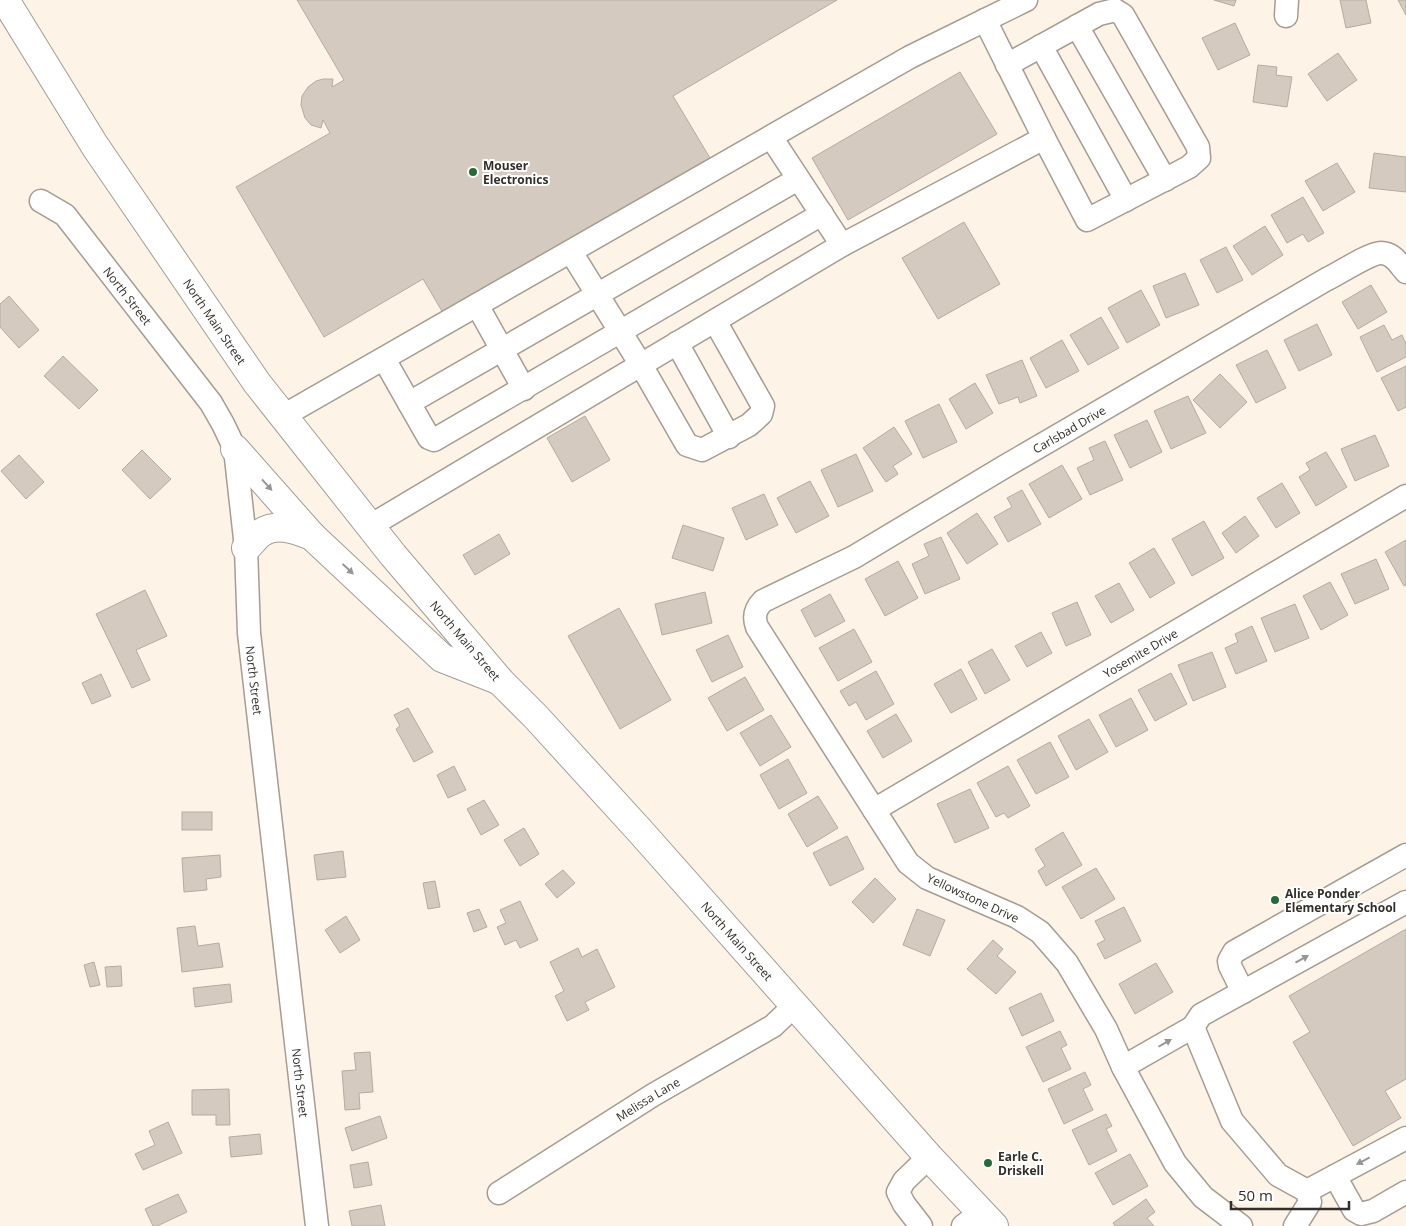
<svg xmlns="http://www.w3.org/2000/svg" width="1406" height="1226" font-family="'Open Sans',sans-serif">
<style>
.building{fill:#d5cac0;stroke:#b6aba1}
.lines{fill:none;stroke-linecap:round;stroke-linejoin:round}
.minor-casing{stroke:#a69c92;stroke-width:25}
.major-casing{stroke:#a69c92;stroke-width:30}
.minor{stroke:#fff;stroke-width:22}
.major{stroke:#fff;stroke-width:28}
.oneway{fill:#989694}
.poi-dot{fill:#236c39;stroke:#fff;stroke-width:2}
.labels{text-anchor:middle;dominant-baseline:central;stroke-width:4;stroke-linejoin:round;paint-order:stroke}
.poi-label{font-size:12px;font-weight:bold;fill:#322e29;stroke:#fff;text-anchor:start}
.street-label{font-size:12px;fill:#322e29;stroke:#fff}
</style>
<rect width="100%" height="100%" fill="#fdf3e7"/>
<g class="building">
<path d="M297,0H837L673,96L710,158L443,313L423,279L324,337L236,187L330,133L323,120L321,128L311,125L305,118L301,105L302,96L308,87L316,81L323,79H333L332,87L344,80Z"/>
<path d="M1214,0H1236L1234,6Z"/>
<path d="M1340,0H1366L1371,23L1346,28Z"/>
<path d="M1398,0H1406V15Z"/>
<path d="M1235,23L1250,55L1218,70L1202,38Z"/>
<path d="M1338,53L1357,80L1327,101L1308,74Z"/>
<path d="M1258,65L1277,67L1276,75L1292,77L1287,107L1253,102Z"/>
<path d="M960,72L997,134L848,220L812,158Z"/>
<path d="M1374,153L1406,157V192L1369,188Z"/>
<path d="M1337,163L1355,192L1323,211L1305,181Z"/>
<path d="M1303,197L1324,233L1308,242L1303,234L1287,243L1271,215Z"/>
<path d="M964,222L1000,284L938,319L902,258Z"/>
<path d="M1265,226L1283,255L1252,275L1233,246Z"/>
<path d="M1226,247L1243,280L1217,293L1200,260Z"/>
<path d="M1185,273L1199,305L1166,318L1153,286Z"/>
<path d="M1371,285L1387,312L1358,329L1342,302Z"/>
<path d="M1141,290L1160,325L1127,343L1108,308Z"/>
<path d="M9,296L39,330L19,348L0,327V304Z"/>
<path d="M1101,317L1119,348L1088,365L1070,335Z"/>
<path d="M1317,324L1332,355L1299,371L1284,340Z"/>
<path d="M1384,325L1392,340L1402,335L1406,344V357L1377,372L1360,337Z"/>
<path d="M1062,340L1079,371L1046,388L1030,358Z"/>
<path d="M1267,350L1286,388L1256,403L1236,365Z"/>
<path d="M63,356L98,390L79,409L44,376Z"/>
<path d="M1022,360L1037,396L1020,403L1018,397L999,404L986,375Z"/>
<path d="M1406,366V407L1398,411L1381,378Z"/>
<path d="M1220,374L1247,402L1220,428L1193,400Z"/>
<path d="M975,383L993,413L966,429L949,399Z"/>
<path d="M1188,396L1206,433L1171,449L1154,411Z"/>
<path d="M939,404L957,442L923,458L905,421Z"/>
<path d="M585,416L610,460L572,482L547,438Z"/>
<path d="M1147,420L1162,452L1130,468L1114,435Z"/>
<path d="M894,427L912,454L893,466L898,474L886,482L863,448Z"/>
<path d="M1375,435L1389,466L1355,481L1341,449Z"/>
<path d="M1105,441L1123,480L1090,495L1077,468L1094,460L1089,448Z"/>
<path d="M142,450L171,479L150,499L122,470Z"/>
<path d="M1326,452L1347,487L1316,506L1299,477L1310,470L1306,463Z"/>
<path d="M856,454L873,491L838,507L821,470Z"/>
<path d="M19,455L44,482L26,499L1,471Z"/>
<path d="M1062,465L1082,499L1049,518L1029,484Z"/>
<path d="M810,481L829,516L796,533L777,498Z"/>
<path d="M1282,483L1300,513L1276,528L1257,498Z"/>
<path d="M1022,490L1041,524L1008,542L994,517L1012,507L1007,498Z"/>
<path d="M764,494L778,525L746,540L732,508Z"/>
<path d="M977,513L998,544L967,564L947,533Z"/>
<path d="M1245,516L1259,536L1236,553L1222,533Z"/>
<path d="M1204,521L1224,558L1192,576L1172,539Z"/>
<path d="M683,525L724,538L713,571L672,558Z"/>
<path d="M499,534L510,554L475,575L463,555Z"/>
<path d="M941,537L960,579L925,594L912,564L929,556L924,544Z"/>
<path d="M1406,540V585L1404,586L1385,552Z"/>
<path d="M1154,548L1175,583L1150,598L1129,563Z"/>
<path d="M1376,559L1389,589L1355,604L1341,574Z"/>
<path d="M898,561L918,598L885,616L865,579Z"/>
<path d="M1330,582L1348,615L1321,630L1303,596Z"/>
<path d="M1119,583L1134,610L1111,623L1095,596Z"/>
<path d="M145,590L167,636L136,650L150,680L132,688L96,614Z"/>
<path d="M705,592L712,623L662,635L655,604Z"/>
<path d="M830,594L845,621L815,637L801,610Z"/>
<path d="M1077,602L1091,635L1066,646L1052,613Z"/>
<path d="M1295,604L1309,638L1275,652L1261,618Z"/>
<path d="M619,608L671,700L620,729L568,636Z"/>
<path d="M1252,626L1267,661L1236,674L1225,648L1238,642L1235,634Z"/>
<path d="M854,629L872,662L838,681L819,648Z"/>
<path d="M1041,632L1052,653L1027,667L1015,646Z"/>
<path d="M728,635L743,667L712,682L696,650Z"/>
<path d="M992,649L1010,680L985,694L968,662Z"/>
<path d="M1212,652L1226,687L1193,701L1178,665Z"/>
<path d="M961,669L977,699L951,713L934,684Z"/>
<path d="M876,671L894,704L866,720L856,702L849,706L840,691Z"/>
<path d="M1171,673L1187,704L1155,721L1138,690Z"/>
<path d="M101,674L111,696L92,704L82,683Z"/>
<path d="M745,677L764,710L727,731L708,698Z"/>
<path d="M1131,698L1148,730L1116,747L1099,715Z"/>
<path d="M408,708L433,752L414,762L396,729L400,726L394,715Z"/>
<path d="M896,714L912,741L883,758L867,731Z"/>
<path d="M771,715L791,747L760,766L740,733Z"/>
<path d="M1089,719L1108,752L1076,770L1058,736Z"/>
<path d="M1050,742L1069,777L1036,794L1017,760Z"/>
<path d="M788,759L807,793L779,809L760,775Z"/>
<path d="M454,766L466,790L448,798L437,775Z"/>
<path d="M1008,766L1030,806L1008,818L1004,813L996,817L977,783Z"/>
<path d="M970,789L989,828L955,843L937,804Z"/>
<path d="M818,796L838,828L807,847L788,814Z"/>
<path d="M484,800L499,825L481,835L467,809Z"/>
<rect x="182" y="812" width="30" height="18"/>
<path d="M524,828L539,854L520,866L504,840Z"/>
<path d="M1063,832L1082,865L1046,886L1038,871L1045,866L1035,849Z"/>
<path d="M847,836L864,869L830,886L813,853Z"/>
<path d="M343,851L346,877L317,880L314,855Z"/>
<path d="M220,855L221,877L206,879L207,890L184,892L182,858Z"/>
<path d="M1096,868L1115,899L1081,919L1062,887Z"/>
<path d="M563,870L575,883L557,898L545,884Z"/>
<path d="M875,878L896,899L873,923L852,902Z"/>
<path d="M435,881L440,907L428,909L423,883Z"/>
<path d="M520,901L538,940L520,948L516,940L505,945L497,927L506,923L500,910Z"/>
<path d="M1124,907L1141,941L1105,959L1097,944L1105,940L1095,921Z"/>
<path d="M479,909L487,927L474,932L467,913Z"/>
<path d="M917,909L945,920L930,956L903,945Z"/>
<path d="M346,916L360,940L340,953L325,930Z"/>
<path d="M195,926L198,946L219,943L223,967L182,972L177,928Z"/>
<path d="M1406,929V1079L1385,1091L1401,1118L1353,1146L1293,1042L1310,1032L1289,996Z"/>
<path d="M993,940L1003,949L997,956L1016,972L996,994L967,969Z"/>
<path d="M578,948L582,957L597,949L615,987L585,1002L589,1010L567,1021L555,996L564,991L550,962Z"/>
<path d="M94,962L100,985L90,987L84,965Z"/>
<path d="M1156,963L1173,992L1135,1014L1119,984Z"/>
<path d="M121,966L122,986L107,987L105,967Z"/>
<path d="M230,984L232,1002L195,1007L193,988Z"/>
<path d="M1041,993L1054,1021L1022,1036L1009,1008Z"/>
<path d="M1060,1031L1067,1045L1061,1048L1071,1069L1043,1082L1026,1047Z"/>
<path d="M370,1052L373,1092L359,1093L360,1109L345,1110L342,1071L356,1070L354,1053Z"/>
<path d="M1085,1072L1091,1085L1083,1089L1093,1110L1064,1124L1048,1089Z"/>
<path d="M229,1089L230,1125H216V1115H192V1090Z"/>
<path d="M1106,1114L1112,1126L1106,1129L1117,1151L1089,1165L1072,1130Z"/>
<path d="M380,1116L387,1138L352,1151L345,1128Z"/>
<path d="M168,1122L182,1153L143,1170L135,1154L155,1145L149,1131Z"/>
<path d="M260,1134L262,1154L231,1157L229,1137Z"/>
<path d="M1130,1154L1148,1186L1113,1205L1095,1173Z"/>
<path d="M368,1162L372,1185L354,1188L350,1165Z"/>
<path d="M178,1194L187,1212L157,1226H153L145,1209Z"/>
<path d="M1146,1199L1155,1212L1147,1218L1154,1226H1115L1113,1223Z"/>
<path d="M381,1205L385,1226H352L349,1211Z"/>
</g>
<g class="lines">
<defs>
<g id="minor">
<path d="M1286,16L1287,0"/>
<path d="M1077,26L1165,180"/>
<path d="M1041,46L1126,200"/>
<path d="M1007,65L1099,14L1115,10L1123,15L1198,147L1199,158L1189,167L1087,220L1044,138"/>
<path id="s1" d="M41,201L65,215L211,403L223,424L235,449L246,548L249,633L317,1226"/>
<path d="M842,245L1044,138L985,20"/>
<path d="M571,252L641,365L687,445L702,450L749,425L761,414L763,406L715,321"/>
<path d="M477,305L524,389"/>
<path d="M677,343L729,437"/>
<path d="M384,359L429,438L434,440L822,214"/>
<path d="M409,403L798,179"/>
<path d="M283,416L910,57L1026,0"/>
<path d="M370,526L842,245L771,137"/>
<path id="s2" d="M874,810L1406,496"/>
<path d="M1243,992L1230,966L1229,961L1234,952L1406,855"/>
<path d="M1193,1027L1232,1121L1278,1175L1307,1191L1310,1202L1295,1226"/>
<path d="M1123,1067L1193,1027L1201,1015L1406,902"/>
<path d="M1335,1176L1354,1210L1361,1214L1373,1211L1406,1192"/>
<path d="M1307,1191L1406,1138"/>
<path id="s3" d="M499,1193L653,1095L773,1026L795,1005"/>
<path d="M921,1226L904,1204L898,1192L904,1181L929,1157"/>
<path d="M963,1226L981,1212"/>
<path id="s4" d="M1241,1226L1203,1197L1175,1163L1123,1067L1106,1029L1067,963L1040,932L1017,917L927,878L908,863L757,627C753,616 755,609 763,601L854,557L1004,467L1327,279C1338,274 1370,253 1381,253C1393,253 1399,264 1406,272"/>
</g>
<g id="major">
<path id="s5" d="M5,0L95,146L257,383L393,555L501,682L536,717L640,831L929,1157L994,1226"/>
<path d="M235,449L312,536L442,658L498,680"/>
<path d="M246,548C251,544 255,537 261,533C277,522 296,530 312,536"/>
</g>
</defs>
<use href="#minor" class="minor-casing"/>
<use href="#major" class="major-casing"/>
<use href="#minor" class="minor"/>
<use href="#major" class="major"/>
</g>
<defs><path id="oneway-solid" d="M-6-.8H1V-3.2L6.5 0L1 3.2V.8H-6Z" transform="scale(1.25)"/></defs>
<g class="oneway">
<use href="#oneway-solid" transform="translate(267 485) rotate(48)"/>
<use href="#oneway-solid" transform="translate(348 569) rotate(43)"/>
<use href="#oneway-solid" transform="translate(1302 959) rotate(-29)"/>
<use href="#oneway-solid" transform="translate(1165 1043) rotate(-30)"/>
<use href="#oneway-solid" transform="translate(1363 1161) rotate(152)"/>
</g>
<g class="poi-dot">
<circle cx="473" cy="172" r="5"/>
<circle cx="1275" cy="900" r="5"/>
<circle cx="988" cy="1163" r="5"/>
</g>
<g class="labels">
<g class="poi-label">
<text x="483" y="165">Mouser<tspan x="483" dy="14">Electronics</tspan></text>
<text x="1285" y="893">Alice Ponder<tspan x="1285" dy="14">Elementary School</tspan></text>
<text x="998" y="1156">Earle C.<tspan x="998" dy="14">Driskell</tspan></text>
</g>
<g class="street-label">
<text stroke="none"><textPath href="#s1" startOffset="130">North Street</textPath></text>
<text stroke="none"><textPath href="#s5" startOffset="384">North Main Street</textPath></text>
<text stroke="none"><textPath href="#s4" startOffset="1170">Carlsbad Drive</textPath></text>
<text stroke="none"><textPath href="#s5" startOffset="790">North Main Street</textPath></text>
<text stroke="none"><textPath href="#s2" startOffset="309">Yosemite Drive</textPath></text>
<text stroke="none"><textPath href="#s1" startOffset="550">North Street</textPath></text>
<text transform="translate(973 898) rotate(25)">Yellowstone Drive</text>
<text stroke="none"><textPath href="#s5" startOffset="1195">North Main Street</textPath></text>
<text stroke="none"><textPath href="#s1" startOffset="955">North Street</textPath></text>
<text stroke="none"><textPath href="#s3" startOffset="176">Melissa Lane</textPath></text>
</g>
</g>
<path d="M1231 1201v8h118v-8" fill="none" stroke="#322e29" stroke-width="2.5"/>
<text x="1238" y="1201" font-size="15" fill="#322e29" stroke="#ffffff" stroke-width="4" paint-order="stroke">50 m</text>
</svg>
